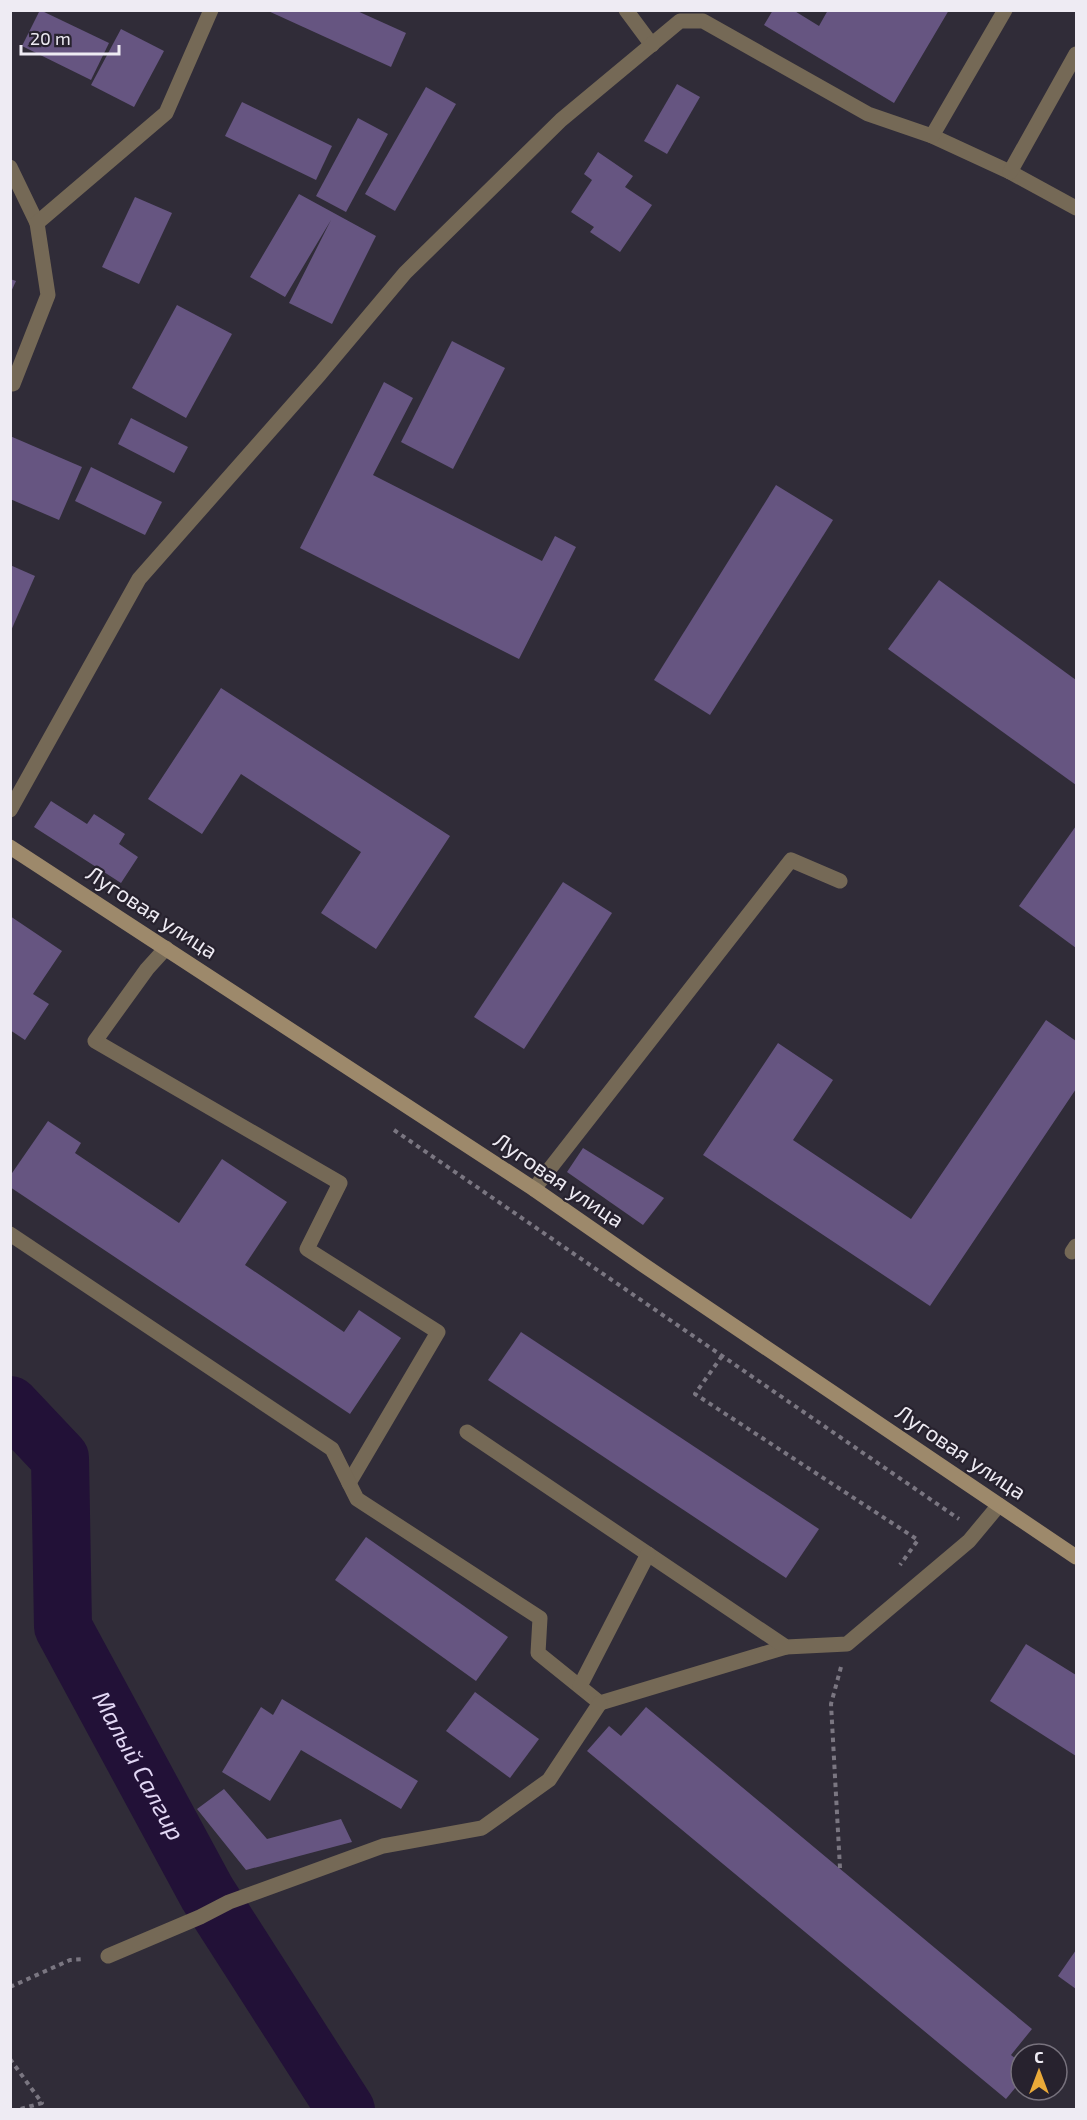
<svg xmlns="http://www.w3.org/2000/svg" width="1087" height="2120" viewBox="0 0 1087 2120" font-family="'Exo 2',sans-serif">
	<rect width="100%" height="100%" fill="#302c38"/>
	<g fill="none" stroke-linecap="round" stroke-linejoin="round">
		<path stroke="#221137" stroke-width="58" id="s1" d="M10,1405L60,1458L63,1627L207,1893L346,2110"/>
	</g>
	<g fill="#665581">
		<polygon points="40,10 109,43 91,80 22,46"/>
		<polygon points="266,10 355,10 406,33 391,67"/>
		<polygon points="773,10 793,10 819,26 828,10 949,10 894,103 764,25"/>
		<polygon points="121,29 164,51 134,107 91,85"/>
		<polygon points="677,84 700,97 667,154 644,141"/>
		<polygon points="426,87 456,104 395,211 365,194"/>
		<polygon points="242,102 332,146 316,180 225,136"/>
		<polygon points="358,118 388,134 346,212 316,196"/>
		<polygon points="598,152 633,176 625,187 652,205 620,252 590,232 594,227 571,212 592,180 584,174"/>
		<polygon points="299,194 376,236 332,324 289,303 331,220 285,297 250,277"/>
		<polygon points="135,197 172,213 139,284 102,267"/>
		<polygon points="10,279 16,281 10,294"/>
		<polygon points="177,305 232,334 186,418 132,388"/>
		<polygon points="452,341 505,368 453,469 401,442"/>
		<polygon points="384,382 413,398 373,475 542,561 555,536 576,547 519,659 300,548"/>
		<polygon points="131,418 188,447 174,473 118,444"/>
		<polygon points="10,436 82,467 59,520 10,499"/>
		<polygon points="91,467 162,502 145,535 75,501"/>
		<polygon points="776,485 833,520 710,715 654,680"/>
		<polygon points="10,565 35,576 10,633"/>
		<polygon points="939,580 1076,680 1076,785 888,649"/>
		<polygon points="221,688 450,836 376,949 321,913 361,852 241,774 202,834 148,799"/>
		<polygon points="51,801 87,824 94,814 125,834 119,844 138,857 121,883 34,827"/>
		<polygon points="1076,826 1076,948 1019,906"/>
		<polygon points="563,882 612,913 524,1049 474,1017"/>
		<polygon points="10,916 62,951 33,994 49,1004 25,1040 10,1030"/>
		<polygon points="1046,1020 1076,1041 1076,1089 930,1306 703,1155 778,1043 833,1080 793,1140 911,1219"/>
		<polygon points="48,1121 81,1143 75,1153 179,1223 222,1159 287,1202 245,1265 344,1332 359,1310 401,1338 350,1414 10,1187 10,1176"/>
		<polygon points="583,1148 664,1198 643,1225 567,1172"/>
		<polygon points="521,1332 819,1529 786,1578 488,1380"/>
		<polygon points="366,1537 508,1637 476,1681 335,1580"/>
		<polygon points="1026,1644 1076,1675 1076,1756 990,1701"/>
		<polygon points="475,1692 539,1739 510,1778 446,1731"/>
		<polygon points="282,1699 418,1781 401,1809 301,1750 270,1801 222,1772 261,1707 273,1715"/>
		<polygon points="646,1707 1032,2029 1011,2055 1021,2063 1021,2081 1006,2099 587,1751 609,1726 621,1736"/>
		<polygon points="224,1789 267,1839 341,1819 352,1842 246,1870 197,1809"/>
		<polygon points="1076,1950 1076,1989 1058,1976"/>
	</g>
	<g fill="none" stroke-linecap="round" stroke-linejoin="round">
		<g stroke="#7a7681" stroke-width="4" stroke-dasharray="4.5 4.5" stroke-linecap="butt">
			<polyline points="394,1130 959,1519"/>
			<polyline points="722,1356 695,1394 918,1540 900,1565"/>
			<polyline points="840,1868 831,1704 841,1667"/>
			<polyline points="10,1987 70,1960 85,1959"/>
			<polyline points="10,2059 42,2103 17,2110"/>
		</g>
		<g stroke="#756956" stroke-width="15">
			<polyline points="932,136 1010,172 1076,208"/>
			<polyline points="10,167 37,223"/>
			<polyline points="1010,172 1076,54"/>
			<polyline points="10,382 13,384 48,295 37,223 166,113 211,10"/>
			<polyline points="166,948 147,969 95,1041 340,1183 307,1249 438,1332 349,1483"/>
			<polyline points="534,1189 791,860 840,881"/>
			<polyline points="10,1234 332,1449 357,1499 540,1618 538,1653 600,1703 786,1647"/>
			<polyline points="1072,1252 1076,1246"/>
			<polyline points="467,1432 786,1647 847,1644 969,1541 999,1505"/>
			<polyline points="580,1686 648,1554"/>
			<polyline points="108,1956 200,1917 229,1902 383,1846 482,1828 549,1780 600,1703"/>
		</g>
		<g stroke="#756956" stroke-width="15">
			<polyline points="626,10 652,45"/>
			<polyline points="10,810 139,579 320,374 405,273 561,120 680,21 703,21 868,114 932,136 1005,10"/>
		</g>
		<polyline stroke="#9d896b" stroke-width="15" points="10,847 534,1189 642,1264 1076,1557"/>
	</g>
	<g text-anchor="middle" stroke-width="4.5" stroke-linejoin="round" paint-order="stroke">
		<g font-size="22" fill="#eeebf3" stroke="#27222e">
			<text transform="translate(152 912) rotate(33)" y="8">Луговая улица</text>
			<text transform="translate(559 1180) rotate(34)" y="8">Луговая улица</text>
			<text transform="translate(961 1452) rotate(34)" y="8">Луговая улица</text>
		</g>
		<g font-size="24" font-style="italic" fill="#e2d7f4" stroke="#27222e">
			<text dy="8" stroke="none"><textPath href="#s1" startOffset="400">Малый Салгир</textPath></text>
		</g>
	</g>
	<rect width="1087" height="2120" fill="none" stroke="#eeebf3" stroke-width="24"/>
	<g transform="translate(1039 2072)"><circle r="28" fill="#27222e" stroke="#77727d" stroke-width="1.5"/>
	<path d="M0-4.5L10 22L0 15L-10 22Z" fill="#eaaa39"/>
	<text y="-9" font-size="16" font-weight="bold" text-anchor="middle" fill="#eeebf3">С</text>
	</g>
	<path d="M21 45v9h98v-9" fill="none" stroke="#eeebf3" stroke-width="3"/>
	<text x="30" y="45" font-size="18" fill="#eeebf3" stroke="#27222e" stroke-width="4.5" paint-order="stroke">20 m</text>
</svg>
